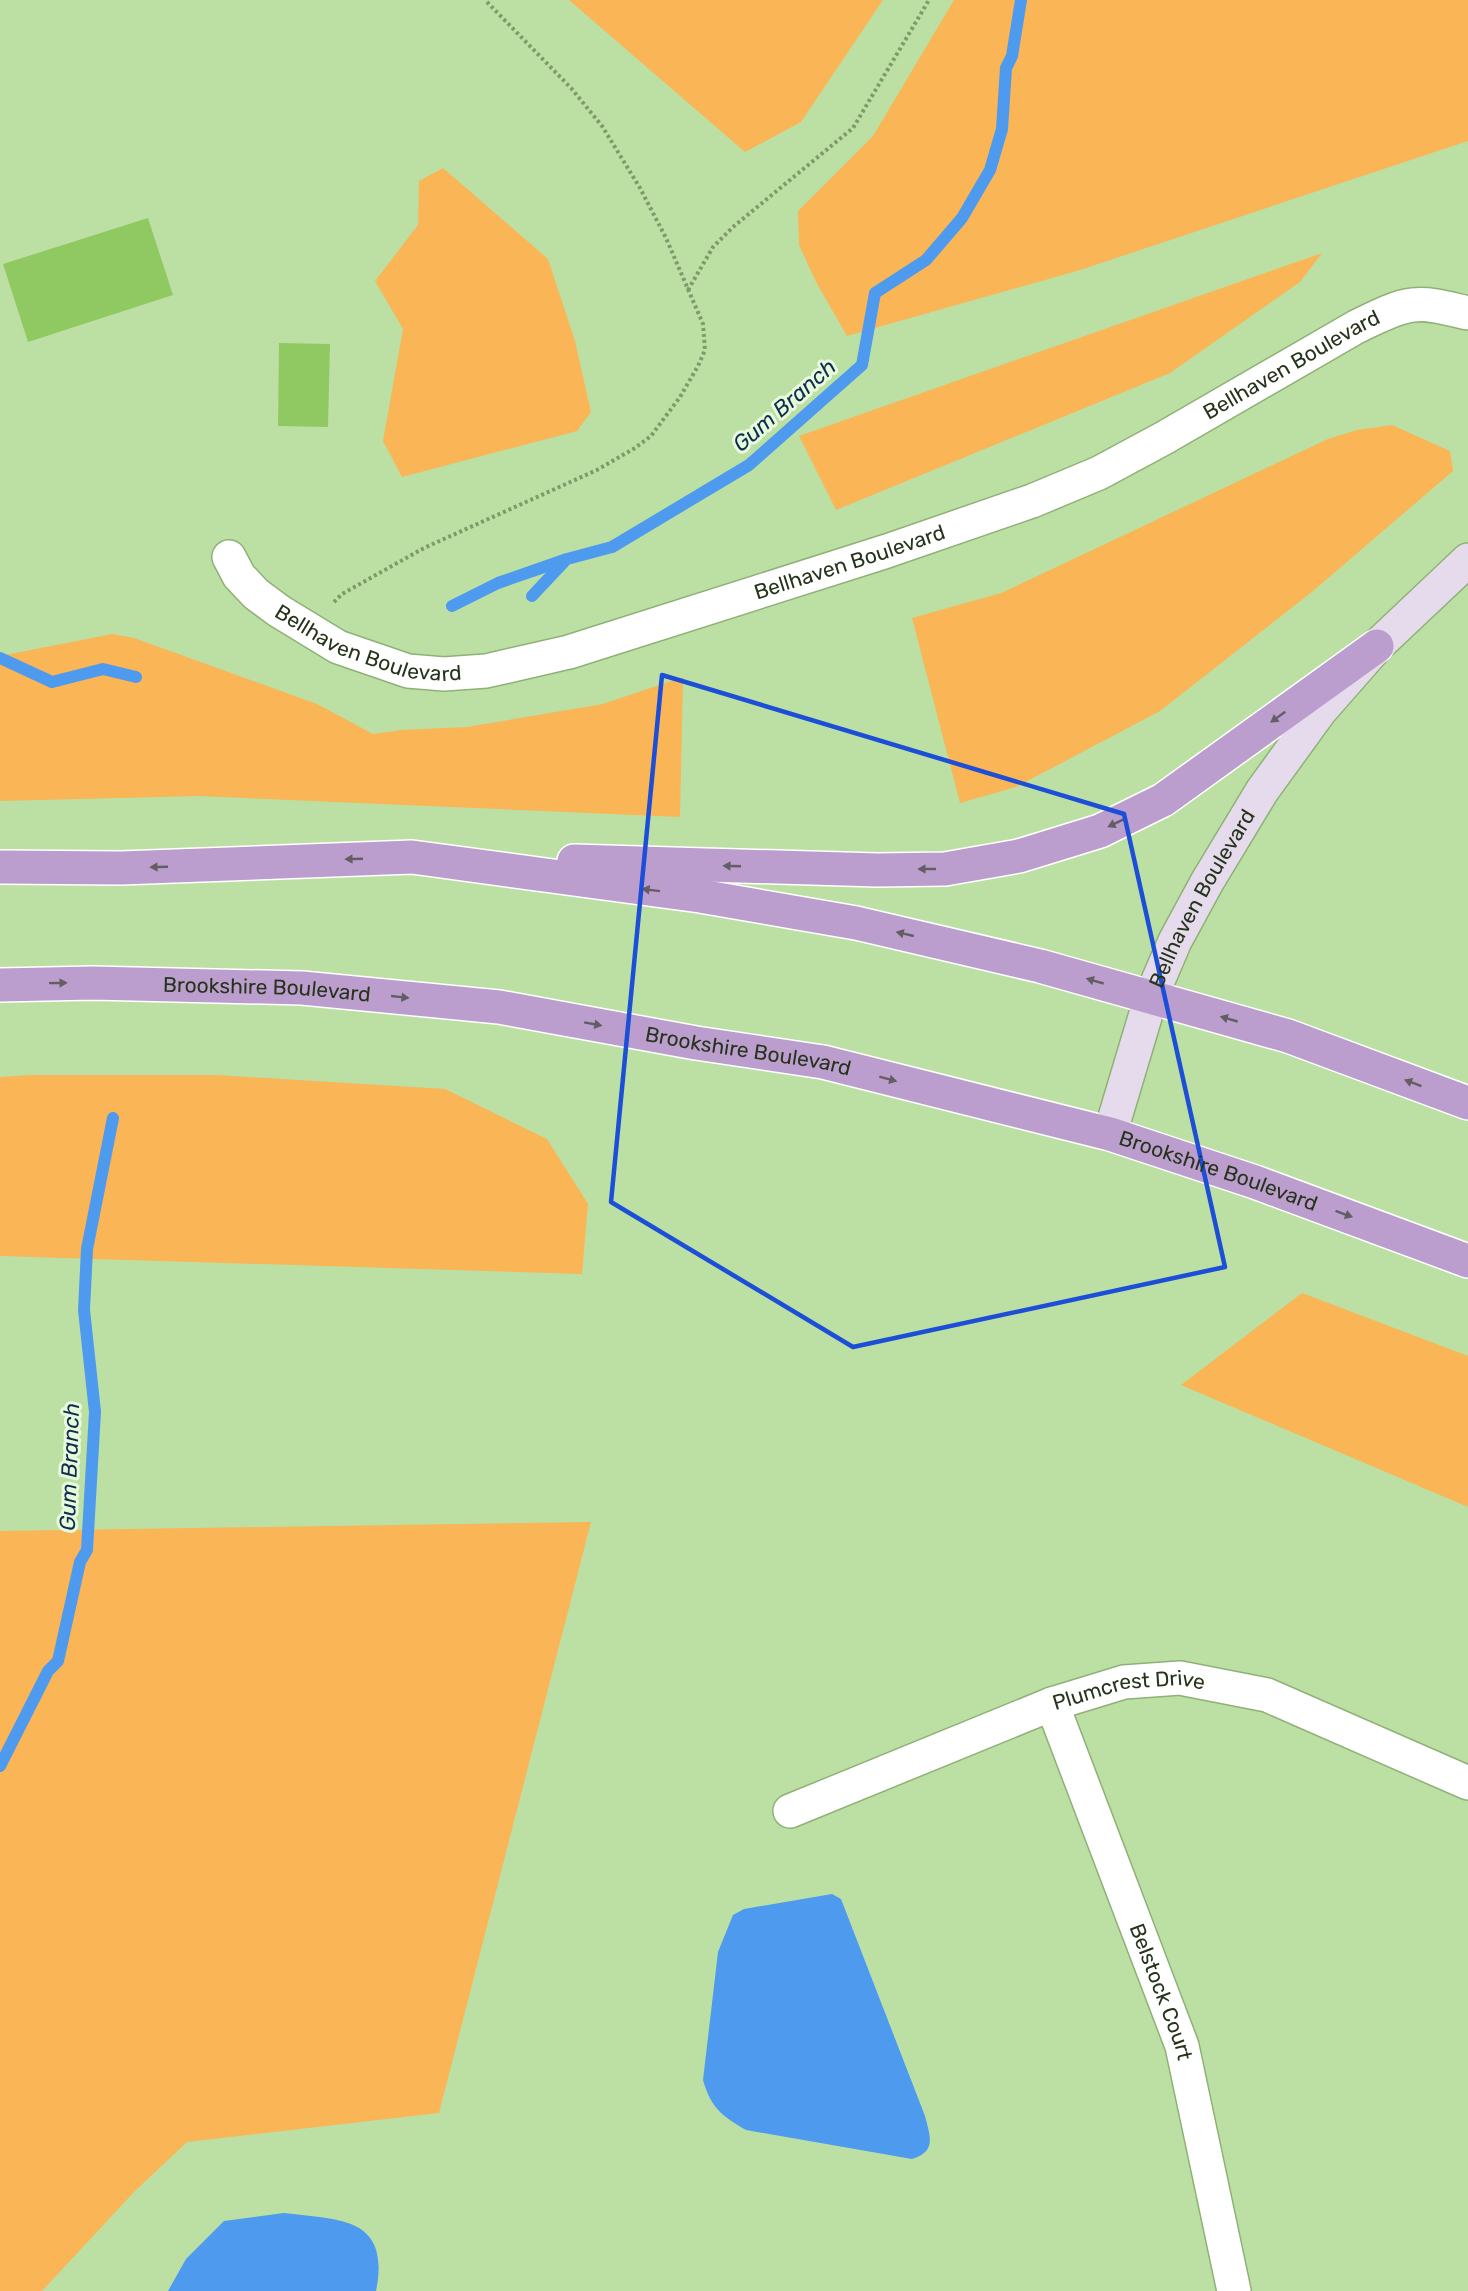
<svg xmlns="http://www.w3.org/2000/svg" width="1468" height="2291" viewBox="0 0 1468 2291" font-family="Rubik,sans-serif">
	<rect width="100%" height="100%" fill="#bce0a3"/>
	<g fill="#f9b556">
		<polygon points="569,0 883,0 801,122 745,152"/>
		<polygon points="954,0 1468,0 1468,141 1080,270 847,336 816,282 799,245 798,211 873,136"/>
		<polygon points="443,168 548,259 575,341 591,412 577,431 402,477 383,441 403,329 375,281 418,225 419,181"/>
		<polygon points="1322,253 1300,282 1170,373 836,510 799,436"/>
		<polygon points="1392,425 1450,451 1453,471 1313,591 1160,711 1016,787 960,803 912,618 1001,593 1328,439 1357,430"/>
		<polygon points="112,634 134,638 317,704 373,734 401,730 467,727 603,704 683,677 680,817 199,796 0,801 0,656"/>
		<polygon points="30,1075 217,1075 445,1089 547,1139 588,1204 582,1274 0,1256 0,1077"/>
		<polygon points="1302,1293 1468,1356 1468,1507 1181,1385"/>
		<polygon points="591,1522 439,2113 187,2142 134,2192 42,2291 0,2291 0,1531"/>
	</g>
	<g fill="#4d9aef">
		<path d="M832,1894L841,1899L925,2116C930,2136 937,2151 912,2159L746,2130C722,2116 711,2108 703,2080L718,1952L733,1915L744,1909Z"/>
		<path d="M284,2213C339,2220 391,2216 376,2291H168L186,2259L224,2221Z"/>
	</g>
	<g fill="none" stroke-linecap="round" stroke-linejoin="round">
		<g stroke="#4d9aef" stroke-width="12">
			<polyline points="532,596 564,562"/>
			<polyline points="452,606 498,583 567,559 612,547 749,465 862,365 875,293 926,260 962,218 990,170 1002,129 1006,68 1012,56 1021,0"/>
			<polyline points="0,658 52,682 103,669 136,677"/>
			<polyline points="0,1766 48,1671 58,1661 80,1562 87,1550 95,1412 84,1310 87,1249 113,1118"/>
		</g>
	</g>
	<g fill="#90c962">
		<polygon points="148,218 173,295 28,342 3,264"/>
		<polygon points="279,343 330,344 328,427 278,426"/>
	</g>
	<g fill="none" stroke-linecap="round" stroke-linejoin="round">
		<defs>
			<g id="minor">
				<path id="s1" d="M229,557L239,576L256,594L279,611L338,647L408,671L444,674L486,671L569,652L887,551L1032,501L1099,473L1164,438L1356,327C1373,319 1394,307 1413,305C1431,303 1450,309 1468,313"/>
				<path id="s2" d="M1052,1704L1182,2046L1234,2291"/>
				<path id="s3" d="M790,1811L1052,1704L1124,1682L1180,1678L1267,1695L1468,1783"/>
			</g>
			<g id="secondary">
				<path id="s4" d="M1110,1134L1151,997L1175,941L1207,882L1262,791L1320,711L1377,646L1468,560"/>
			</g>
			<g id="trunk">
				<polyline points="574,861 877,870 945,869 1019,856 1100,831 1163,800 1377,646"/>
				<polyline points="0,867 121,868 412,857 700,896 856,923 1040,966 1288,1036 1468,1103"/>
				<path id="s5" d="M0,985L93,983L302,988L499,1007L696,1043L823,1062L1110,1134L1255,1182L1468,1261"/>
			</g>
		</defs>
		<use href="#minor" stroke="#8fb177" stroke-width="36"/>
		<use href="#secondary" stroke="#8fb177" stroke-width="36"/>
		<use href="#trunk" stroke="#fff" stroke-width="36"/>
		<g stroke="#7f996b" stroke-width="4" stroke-dasharray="3 3" stroke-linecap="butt">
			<polyline points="688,290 713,247 733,227 853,128 929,0"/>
			<polyline points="334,602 342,594 424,548 597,470 635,448 651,436 680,397 698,366 705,350 703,324 666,238 640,188 602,126 571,88 485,0"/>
		</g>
		<use href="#minor" stroke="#fff" stroke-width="33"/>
		<use href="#secondary" stroke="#e6dbed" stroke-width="33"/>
		<use href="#trunk" stroke="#bc9ece" stroke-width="33"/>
	</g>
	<defs><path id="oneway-solid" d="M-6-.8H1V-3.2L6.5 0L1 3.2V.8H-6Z" transform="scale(1.5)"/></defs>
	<g fill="#635e63">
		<use href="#oneway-solid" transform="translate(1278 717) rotate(144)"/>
		<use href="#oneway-solid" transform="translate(1116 823) rotate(154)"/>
		<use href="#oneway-solid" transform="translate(354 859) rotate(178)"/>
		<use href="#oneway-solid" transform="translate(732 866) rotate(-178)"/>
		<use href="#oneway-solid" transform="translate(159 867) rotate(178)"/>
		<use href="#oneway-solid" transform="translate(927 869) rotate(180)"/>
		<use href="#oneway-solid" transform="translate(651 890) rotate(-173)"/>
		<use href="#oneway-solid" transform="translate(905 934) rotate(-167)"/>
		<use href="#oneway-solid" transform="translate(1095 981) rotate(-164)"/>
		<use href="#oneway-solid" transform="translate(58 983) rotate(-1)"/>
		<use href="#oneway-solid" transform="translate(400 997) rotate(6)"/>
		<use href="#oneway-solid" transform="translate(1229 1019) rotate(-164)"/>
		<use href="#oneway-solid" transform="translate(593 1024) rotate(10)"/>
		<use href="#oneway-solid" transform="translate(888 1079) rotate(15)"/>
		<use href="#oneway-solid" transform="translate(1413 1083) rotate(-159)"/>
		<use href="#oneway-solid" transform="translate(1344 1214) rotate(20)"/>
	</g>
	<path fill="none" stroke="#1d4ed8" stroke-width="4.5" stroke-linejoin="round" d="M662,675L1124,814L1225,1267L853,1347L611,1202Z"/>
	<g text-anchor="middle" stroke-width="6" stroke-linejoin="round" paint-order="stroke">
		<g font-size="21" fill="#27341c" stroke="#e8fadc">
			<text dy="7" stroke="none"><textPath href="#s1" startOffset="1162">Bellhaven Boulevard</textPath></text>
			<text dy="7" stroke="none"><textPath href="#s1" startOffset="676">Bellhaven Boulevard</textPath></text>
			<text dy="7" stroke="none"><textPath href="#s1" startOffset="172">Bellhaven Boulevard</textPath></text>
			<text dy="7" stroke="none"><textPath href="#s4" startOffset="254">Bellhaven Boulevard</textPath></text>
			<text dy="7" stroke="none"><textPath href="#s5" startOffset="267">Brookshire Boulevard</textPath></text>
			<text dy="7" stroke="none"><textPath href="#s5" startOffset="753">Brookshire Boulevard</textPath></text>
			<text dy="7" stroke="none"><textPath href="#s5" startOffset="1239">Brookshire Boulevard</textPath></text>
			<text dy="7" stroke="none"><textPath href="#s3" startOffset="362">Plumcrest Drive</textPath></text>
			<text dy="7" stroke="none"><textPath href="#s2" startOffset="308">Belstock Court</textPath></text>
		</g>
		<g font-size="22" font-style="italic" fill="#0f2e4f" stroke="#e8fadc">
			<text transform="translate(784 405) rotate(-41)" y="8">Gum Branch</text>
			<text transform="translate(69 1467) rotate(-88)" y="8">Gum Branch</text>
		</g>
	</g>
</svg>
